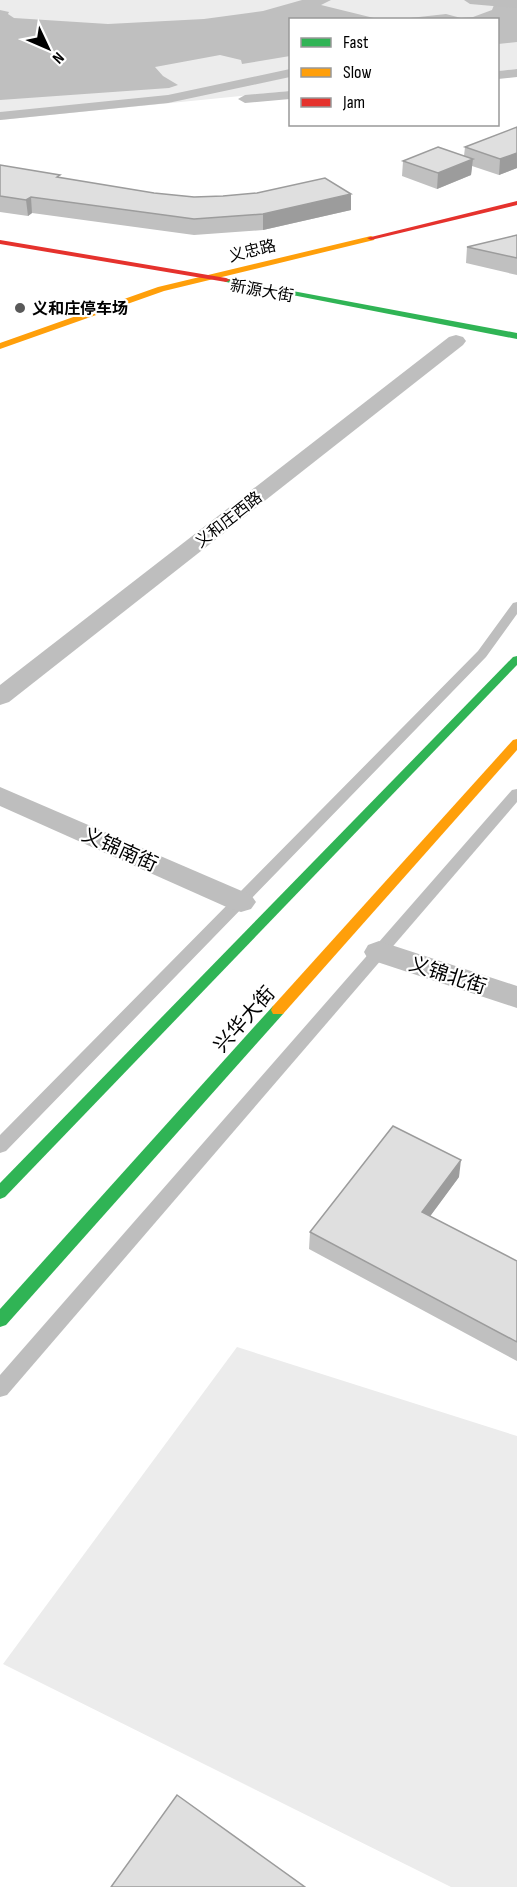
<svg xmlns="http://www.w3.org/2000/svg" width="517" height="1887" viewBox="0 0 517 1887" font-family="'Sofia Sans Condensed','Noto Sans SC',sans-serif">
	<rect width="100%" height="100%" fill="#fff"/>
	<g fill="#ececec">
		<polygon points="0,0 517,0 517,69 498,71 498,20 290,20 290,91 0,120"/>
		<polygon points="237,1347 517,1436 517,1887 451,1887 3,1664"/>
	</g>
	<g fill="#bfbfbf">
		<polygon points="302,0 331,0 321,5 378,19 290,20 290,56 242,64 241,60 220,55 155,67 163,76 178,85 169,88 0,100 0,10 9,12 8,14 14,18 108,24 204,19 263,11"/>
		<polygon points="496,0 517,0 517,42 498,44 498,20 392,20 446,14 461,18 473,17 492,10"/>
	</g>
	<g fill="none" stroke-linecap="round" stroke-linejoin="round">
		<g fill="#bebebe" fill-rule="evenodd">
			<polygon points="517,602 517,614 486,657 6,1151 0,1153 0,1135 478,651 513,603"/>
			<polygon points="517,789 517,802 7,1395 0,1397 0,1375 512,790"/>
		</g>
		<g fill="#bebebe" fill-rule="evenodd">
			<polygon points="464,0 517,0 517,8 470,4"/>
			<polygon points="290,69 290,77 168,103 0,120 0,112 168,95"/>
			<polygon points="517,69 517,77 498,79 498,71"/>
			<polygon points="290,91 290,99 245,103 238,99 245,95"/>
			<polygon points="456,335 463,337 466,341 463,345 9,702 0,705 0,685 449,337"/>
			<polygon points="0,787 251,895 256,902 251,909 241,912 231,909 0,806"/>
			<polygon points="379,941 517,986 517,1008 368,959 364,952 368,945"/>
		</g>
		<g fill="#30b455" fill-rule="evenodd">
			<polygon points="223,278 517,333 517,339 226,282 222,280"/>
			<polygon points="517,656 517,665 5,1197 0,1199 0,1183 513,657"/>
			<polygon points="278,1005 283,1006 285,1010 283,1014 6,1325 0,1327 0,1309 273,1006"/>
		</g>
		<g fill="#ff9f0a" fill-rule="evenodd">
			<polygon points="371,236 375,238 374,240 164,291 0,349 0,343 158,287"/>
			<polygon points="517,739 517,750 283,1014 273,1014 271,1010 273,1006 513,740"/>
		</g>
		<g fill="#e5322d" fill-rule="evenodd">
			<polygon points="517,201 517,205 371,240 367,238"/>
			<polygon points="0,240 226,278 230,280 226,282 0,244"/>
		</g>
	</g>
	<g fill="#c0c0c0">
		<polygon points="517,127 517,168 499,175 472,166 471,175 437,189 402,176 403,161 464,156 465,147"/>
		<polygon points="0,165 60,178 154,193 194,197 351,194 351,210 263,230 194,235 32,213 28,216 0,212"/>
		<polygon points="517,235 517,275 466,263 467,247"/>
		<polygon points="459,1177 430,1216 517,1261 517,1361 309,1249 310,1232"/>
	</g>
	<g fill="#9c9c9c">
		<polygon points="517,153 517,168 499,175 500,159"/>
		<polygon points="473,159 471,175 437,189 438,173"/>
		<polygon points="351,194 351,210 263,230 263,214"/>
		<polygon points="31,197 32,213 28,216 26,200"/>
		<polygon points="461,1160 459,1177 420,1230 422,1212"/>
	</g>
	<g fill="#dfdfdf" stroke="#9c9c9c" stroke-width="1.5">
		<polygon points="517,127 517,153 500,159 465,147"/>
		<polygon points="438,147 473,159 438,173 403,161"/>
		<polygon points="0,165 60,175 57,177 154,193 194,197 223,196 257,193 325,178 351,194 263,214 194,219 31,197 26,200 0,196"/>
		<polygon points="517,235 517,258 467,247"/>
		<polygon points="393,1126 461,1160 422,1212 517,1261 517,1342 310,1232"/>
		<polygon points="177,1795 305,1887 111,1887"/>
	</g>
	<circle fill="#595959" stroke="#fff" stroke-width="2" cx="20" cy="308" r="6"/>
	<g text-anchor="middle" stroke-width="4.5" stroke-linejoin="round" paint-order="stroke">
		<g font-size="16" fill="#000" stroke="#fff">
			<text transform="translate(252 250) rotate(-14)" y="6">义忠路</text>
			<text transform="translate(262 290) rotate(10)" y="6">新源大街</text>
			<text transform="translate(228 519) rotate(-38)" y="6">义和庄西路</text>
		</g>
		<g font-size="16" font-weight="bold" fill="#000" stroke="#fff" text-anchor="start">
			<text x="32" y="314">义和庄停车场</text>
		</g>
		<g font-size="20" fill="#000" stroke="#fff">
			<text transform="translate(120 849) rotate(24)" y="7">义锦南街</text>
			<text transform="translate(448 975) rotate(18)" y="7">义锦北街</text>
			<text transform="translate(244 1019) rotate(-48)" y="7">兴华大街</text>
		</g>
	</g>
	<rect x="289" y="18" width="210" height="108" fill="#ffffff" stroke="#999999" stroke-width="1.5"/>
	<rect x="301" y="38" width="30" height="9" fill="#30b455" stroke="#999999" stroke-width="1.5"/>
	<text x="343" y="48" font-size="18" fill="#000000">Fast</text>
	<rect x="301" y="68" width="30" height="9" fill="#ff9f0a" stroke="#999999" stroke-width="1.5"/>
	<text x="343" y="78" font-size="18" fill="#000000">Slow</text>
	<rect x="301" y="98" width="30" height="9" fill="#e5322d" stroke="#999999" stroke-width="1.5"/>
	<text x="343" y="108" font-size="18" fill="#000000">Jam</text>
	<g transform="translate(48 48) rotate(134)" stroke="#ffffff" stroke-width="4.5" paint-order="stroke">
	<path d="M0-4.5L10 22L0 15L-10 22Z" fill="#000000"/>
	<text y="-9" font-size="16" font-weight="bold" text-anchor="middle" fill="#000000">N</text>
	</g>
</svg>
